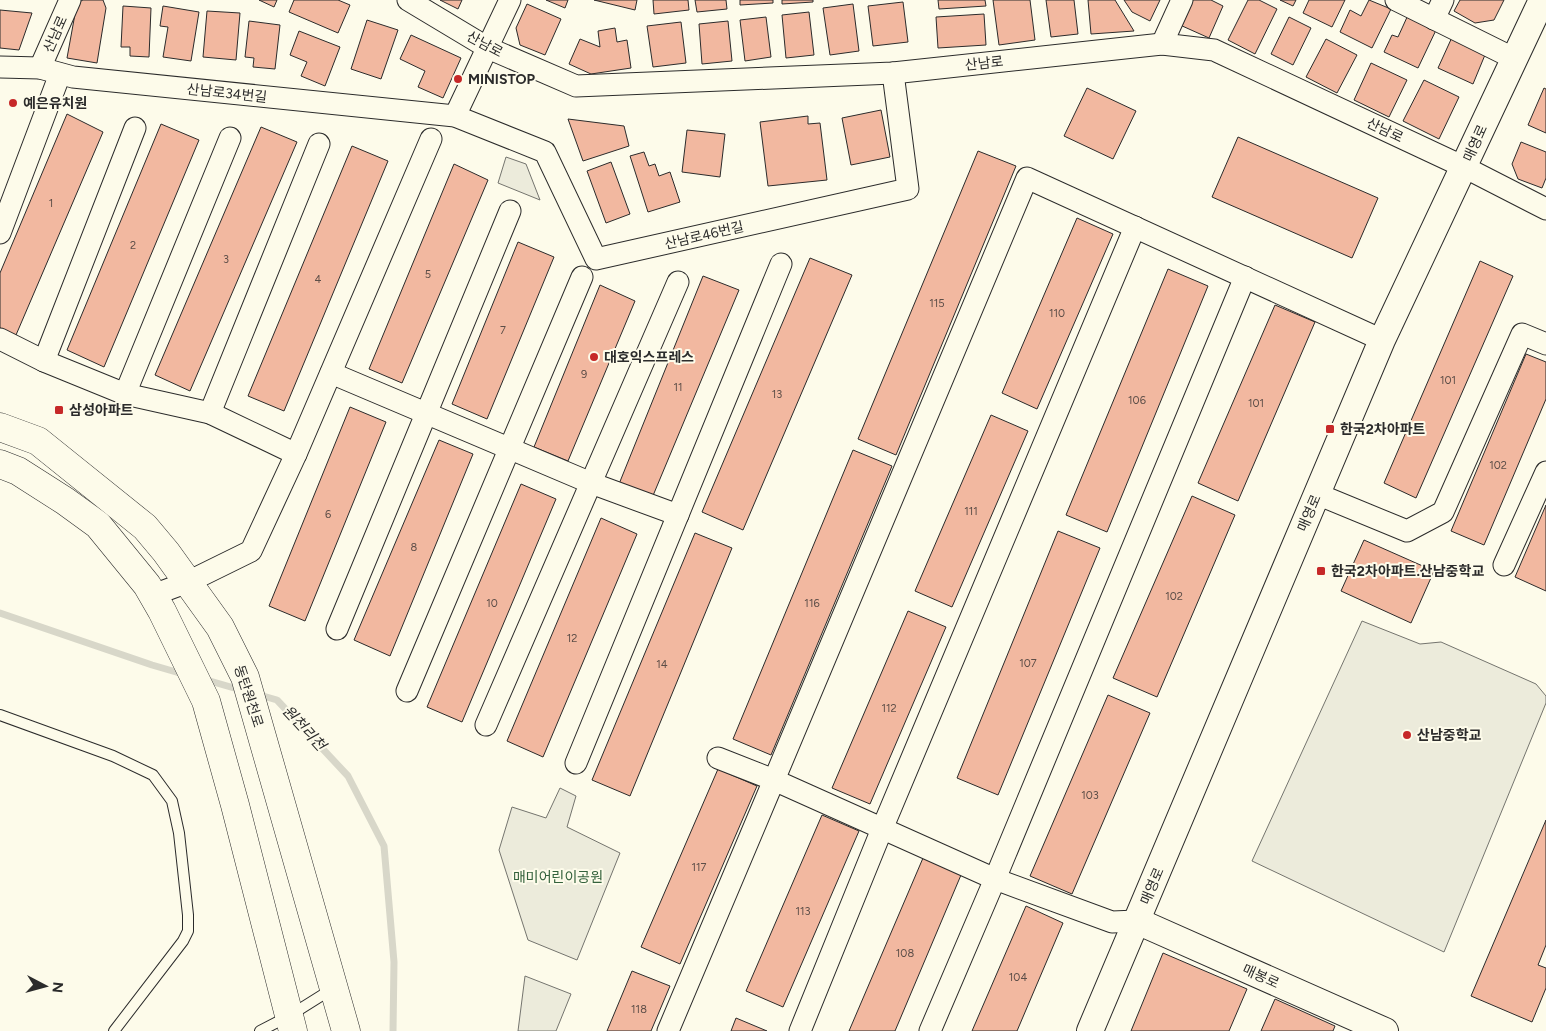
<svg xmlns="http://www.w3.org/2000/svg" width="1546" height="1031" viewBox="0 0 1546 1031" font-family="Figtree,'Noto Sans KR',sans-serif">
	<rect width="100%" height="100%" fill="#fdfbea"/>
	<g fill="#ecebdb" stroke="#74746e">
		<polygon points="506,157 526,164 540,200 498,183"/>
		<polygon points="1362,621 1420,644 1441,642 1536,684 1546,696 1546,703 1444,952 1252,861"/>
		<polygon points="560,788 576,796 567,827 620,853 577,960 528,940 499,850 512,807 546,818"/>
		<polygon points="525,976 571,994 556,1031 518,1031"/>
	</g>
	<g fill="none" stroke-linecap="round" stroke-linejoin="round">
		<g stroke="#d8d7c9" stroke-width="7">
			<polyline points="0,613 152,665 183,674"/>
			<polyline points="203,679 241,690"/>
			<polyline points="256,694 277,700 348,776 384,846 394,962 393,1031"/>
		</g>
	</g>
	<g fill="#f2b8a0" stroke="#2b2b2b">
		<polygon points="83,0 103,0 106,8 97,63 67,58 77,3"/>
		<polygon points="259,0 277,0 274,7"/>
		<polygon points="294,0 338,0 350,5 338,33 289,12"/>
		<polygon points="440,0 462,0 458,9"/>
		<polygon points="546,0 568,0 565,8"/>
		<polygon points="594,0 637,0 635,10"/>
		<polygon points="653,0 688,0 689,10 654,14"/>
		<polygon points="695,0 726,0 727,9 697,12"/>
		<polygon points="740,0 773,0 773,3 740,5"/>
		<polygon points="782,0 813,0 813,2 782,4"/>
		<polygon points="938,0 985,0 986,6 939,9"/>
		<polygon points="993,0 1030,0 1035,40 999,45"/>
		<polygon points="1046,0 1074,0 1078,34 1051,37"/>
		<polygon points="1088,0 1115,0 1134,31 1091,34"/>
		<polygon points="1124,0 1160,0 1150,21 1132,12"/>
		<polygon points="1191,0 1211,0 1223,6 1209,38 1180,25"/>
		<polygon points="1248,0 1259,0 1277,9 1255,54 1228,40"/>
		<polygon points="1280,0 1296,0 1293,6"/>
		<polygon points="1309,0 1345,0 1332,27 1303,13"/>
		<polygon points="1369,0 1391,9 1372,48 1340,32 1350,10 1361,16"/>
		<polygon points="1460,0 1504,0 1494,20 1475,23 1454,11"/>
		<polygon points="903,2 908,42 873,46 868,6"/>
		<polygon points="527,4 561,19 545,55 520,45 516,28"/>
		<polygon points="853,4 859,51 830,55 823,8"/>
		<polygon points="123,6 151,8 149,57 130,56 130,47 121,47"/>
		<polygon points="163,6 199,12 191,61 163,57 168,27 160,26"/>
		<polygon points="0,10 32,13 19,50 0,48"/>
		<polygon points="207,11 240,13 236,60 203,57"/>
		<polygon points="809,12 814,55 786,58 782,15"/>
		<polygon points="984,14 986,45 938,48 936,17"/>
		<polygon points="1408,15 1437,28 1418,68 1384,52 1392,35 1398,37"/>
		<polygon points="766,17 771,57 745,61 740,20"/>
		<polygon points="1289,17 1311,28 1293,65 1271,54"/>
		<polygon points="367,20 398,30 381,79 351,69"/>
		<polygon points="249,21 280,25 275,69 253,67 254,58 245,57"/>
		<polygon points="728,21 732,61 702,64 699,24"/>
		<polygon points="681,22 686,63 653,67 647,26"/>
		<polygon points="615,28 617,42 627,40 631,68 591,74 569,64 580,39 600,47 598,31"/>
		<polygon points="299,31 340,47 325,86 301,76 307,62 290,55"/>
		<polygon points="411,35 461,58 443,98 418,87 425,71 400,59"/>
		<polygon points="1453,35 1487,50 1473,84 1438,68"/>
		<polygon points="1326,39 1357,55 1337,93 1306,77"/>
		<polygon points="1371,63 1407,80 1389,117 1354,100"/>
		<polygon points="1424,80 1459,97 1439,139 1403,121"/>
		<polygon points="1087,88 1136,111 1113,159 1064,136"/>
		<polygon points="1544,88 1546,89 1546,133 1528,125"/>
		<polygon points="881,110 890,157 851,165 842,118"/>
		<polygon points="67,114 103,132 16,335 0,328 0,273"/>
		<polygon points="808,116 808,124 820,123 827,180 768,186 760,122"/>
		<polygon points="568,119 624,126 629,146 583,161"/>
		<polygon points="161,124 199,140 104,367 67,350"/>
		<polygon points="261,127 297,142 190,391 155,375"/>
		<polygon points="687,130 725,134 720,177 682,172"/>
		<polygon points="1238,137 1378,198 1352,258 1212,197"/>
		<polygon points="1521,142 1546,152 1546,178 1542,188 1518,179 1512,164"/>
		<polygon points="352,146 388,161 284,411 248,396"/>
		<polygon points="978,151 1016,166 896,455 858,439"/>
		<polygon points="644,152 649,166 655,164 659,176 670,172 680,202 648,212 630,156"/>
		<polygon points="611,162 630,214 606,223 587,171"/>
		<polygon points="454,164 488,180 402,383 369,369"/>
		<polygon points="1077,218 1113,234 1037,409 1002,393"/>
		<polygon points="518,242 554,257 487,419 452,404"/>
		<polygon points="810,258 852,275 743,530 702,512"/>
		<polygon points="1480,261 1513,276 1416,498 1384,483"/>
		<polygon points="1168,269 1208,286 1107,532 1066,515"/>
		<polygon points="703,276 739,290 652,498 619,484"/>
		<polygon points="600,285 635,301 568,461 534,447"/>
		<polygon points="1275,305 1315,322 1238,501 1198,483"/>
		<polygon points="1526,354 1546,362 1546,399 1484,545 1451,531"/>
		<polygon points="350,407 386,422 305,621 269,606"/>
		<polygon points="991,415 1028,431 952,607 915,591"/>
		<polygon points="439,440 473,454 390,656 354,640"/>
		<polygon points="853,450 892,466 771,755 733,739"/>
		<polygon points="521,484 556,499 462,722 427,707"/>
		<polygon points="1192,496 1235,515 1157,697 1113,678"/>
		<polygon points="1546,505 1546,591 1515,577"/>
		<polygon points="601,518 637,534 543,757 507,741"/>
		<polygon points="1058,531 1100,548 998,795 957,778"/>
		<polygon points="695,533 732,548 630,796 592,780"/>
		<polygon points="1364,540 1434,571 1411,623 1341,591"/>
		<polygon points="908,611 946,627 870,804 832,788"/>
		<polygon points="1108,695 1150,713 1072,894 1030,876"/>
		<polygon points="718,769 757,786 680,964 641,947"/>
		<polygon points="822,815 859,831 783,1007 746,991"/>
		<polygon points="1546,820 1546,945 1538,965 1546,968 1546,988 1532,1022 1471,996"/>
		<polygon points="923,858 961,875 895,1031 849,1031"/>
		<polygon points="1026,906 1063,923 1017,1031 972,1031"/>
		<polygon points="1163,953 1247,989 1229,1031 1131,1031"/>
		<polygon points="632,971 670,986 651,1031 607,1031"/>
		<polygon points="1275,999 1335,1026 1333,1031 1261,1031"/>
		<polygon points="736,1018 767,1031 731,1031"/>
	</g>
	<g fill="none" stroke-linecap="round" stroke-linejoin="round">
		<defs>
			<g id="service">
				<polyline points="0,715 113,756 153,775 172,801 179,833 188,915 188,931 183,941 114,1031"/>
				<polyline points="260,1031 289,1016 332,989"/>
			</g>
			<g id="minor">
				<polyline points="408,0 488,48 576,86 893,73 1162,44 1214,50 1464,167 1546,209"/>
				<polyline points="1396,0 1513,58"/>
				<polyline points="1434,19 1443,0"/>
				<polyline points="1162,44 1182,0"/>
				<polyline points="0,67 40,68 73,77 455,116 545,152 596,259 908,189 893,73"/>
				<polyline points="40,68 70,0"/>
				<polyline points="455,116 510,0"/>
				<polyline points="0,233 60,74"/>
				<polyline points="0,339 44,361 125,394 210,413 296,454"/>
				<polyline points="44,361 135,128"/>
				<polyline points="331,373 591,483 678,515"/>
				<polyline points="125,394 230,138"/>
				<polyline points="210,413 319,144"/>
				<polyline points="1317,494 1407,531 1443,512 1522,334 1546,344"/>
				<polyline points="1504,565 1546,472"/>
				<polyline points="153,595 188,582 251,551 296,454 431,139"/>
				<polyline points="337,629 510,211"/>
				<polyline points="407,691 582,277"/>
				<polyline points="486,725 678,282"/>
				<polyline points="718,758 774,780 1027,178 1382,340"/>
				<polyline points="576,763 781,264"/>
				<polyline points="668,1031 774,780 995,879 1112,922 1137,921"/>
				<polyline points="800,1031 882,829 1135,227"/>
				<polyline points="930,1031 995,879 1245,277"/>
			</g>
			<g id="tertiary">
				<polyline points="1137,921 1385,1031"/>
				<polyline points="1090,1031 1382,340 1542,0"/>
			</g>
			<g id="secondary">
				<polyline points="0,427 38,441 145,527 166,552 220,627 245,677 346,1031"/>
				<polyline points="0,464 18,471 65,501 98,525 147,585 162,611 206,701 235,805 293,1031"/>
			</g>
		</defs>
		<use href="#service" stroke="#2b2b2b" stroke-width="12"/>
		<use href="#minor" stroke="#2b2b2b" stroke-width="23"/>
		<use href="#tertiary" stroke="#2b2b2b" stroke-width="28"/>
		<use href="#secondary" stroke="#2b2b2b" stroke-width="29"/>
		<use href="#service" stroke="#fdfbea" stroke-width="10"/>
		<use href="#minor" stroke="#fdfbea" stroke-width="21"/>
		<use href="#tertiary" stroke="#fdfbea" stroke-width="26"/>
		<use href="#secondary" stroke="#fdfbea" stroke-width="28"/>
	</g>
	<g fill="#c62828" stroke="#fdfbea" stroke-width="2">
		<circle cx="458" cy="79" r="5"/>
		<circle cx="13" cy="103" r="5"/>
		<circle cx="594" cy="357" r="5"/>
		<rect x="54" y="405" width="10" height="10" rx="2.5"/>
		<rect x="1325" y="424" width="10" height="10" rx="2.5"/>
		<rect x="1316" y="566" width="10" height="10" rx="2.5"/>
		<circle cx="1407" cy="735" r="5"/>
	</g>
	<g text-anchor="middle" stroke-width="4" stroke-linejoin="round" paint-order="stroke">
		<g font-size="11" fill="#5d4e48">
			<text x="51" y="207">1</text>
			<text x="133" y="249">2</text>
			<text x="226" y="263">3</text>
			<text x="428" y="278">5</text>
			<text x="318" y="283">4</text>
			<text x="937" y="307">115</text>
			<text x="1057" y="317">110</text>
			<text x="503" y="334">7</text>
			<text x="584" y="378">9</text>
			<text x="1448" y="384">101</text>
			<text x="678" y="391">11</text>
			<text x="777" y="398">13</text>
			<text x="1137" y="404">106</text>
			<text x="1256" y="407">101</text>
			<text x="1498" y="469">102</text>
			<text x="971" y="515">111</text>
			<text x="328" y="518">6</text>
			<text x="414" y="551">8</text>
			<text x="1174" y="600">102</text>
			<text x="492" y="607">10</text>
			<text x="812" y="607">116</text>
			<text x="572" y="642">12</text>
			<text x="1028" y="667">107</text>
			<text x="662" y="668">14</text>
			<text x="889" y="712">112</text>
			<text x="1090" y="799">103</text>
			<text x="699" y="871">117</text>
			<text x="803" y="915">113</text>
			<text x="905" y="957">108</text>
			<text x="1018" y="981">104</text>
			<text x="639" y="1013">118</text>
		</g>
		<g font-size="14" fill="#2b2b2b" stroke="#fdfbea">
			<text transform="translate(55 34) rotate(-66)" y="5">산남로</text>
			<text transform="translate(485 44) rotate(28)" y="5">산남로</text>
			<text transform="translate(984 63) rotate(-6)" y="5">산남로</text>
			<text transform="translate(227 93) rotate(6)" y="5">산남로34번길</text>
			<text transform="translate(1385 130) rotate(25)" y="5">산남로</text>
			<text transform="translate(1475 143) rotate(-66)" y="5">매영로</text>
			<text transform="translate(704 235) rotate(-13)" y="5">산남로46번길</text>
			<text transform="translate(1309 513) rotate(-67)" y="5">매영로</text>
			<text transform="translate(249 696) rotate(72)" y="5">동탄원천로</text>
			<text transform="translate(1152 886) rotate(-67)" y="5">매영로</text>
			<text transform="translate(1261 976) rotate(24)" y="5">매봉로</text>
		</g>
		<g font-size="14" font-weight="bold" fill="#2b2b2b" stroke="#fdfbea" text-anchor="start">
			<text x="468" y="84">MINISTOP</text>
			<text x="23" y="108">예은유치원</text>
			<text x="604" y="362">대호익스프레스</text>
			<text x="69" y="415">삼성아파트</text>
			<text x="1340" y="434">한국2차아파트</text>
			<text x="1331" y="576">한국2차아파트.산남중학교</text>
			<text x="1417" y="740">산남중학교</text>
		</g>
		<g font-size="14" fill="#34623c" stroke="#fdfbea">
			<text x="558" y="882">매미어린이공원</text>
		</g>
		<g font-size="15" font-style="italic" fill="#2b2b2b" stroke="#fdfbea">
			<text transform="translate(304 728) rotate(47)" y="5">원천리천</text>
		</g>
	</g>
	<g transform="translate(45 986) rotate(96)" stroke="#fdfbea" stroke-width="4" paint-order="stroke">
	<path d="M0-4L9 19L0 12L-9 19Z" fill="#2b2b2b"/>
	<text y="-8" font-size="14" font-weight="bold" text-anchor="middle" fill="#2b2b2b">N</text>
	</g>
</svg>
